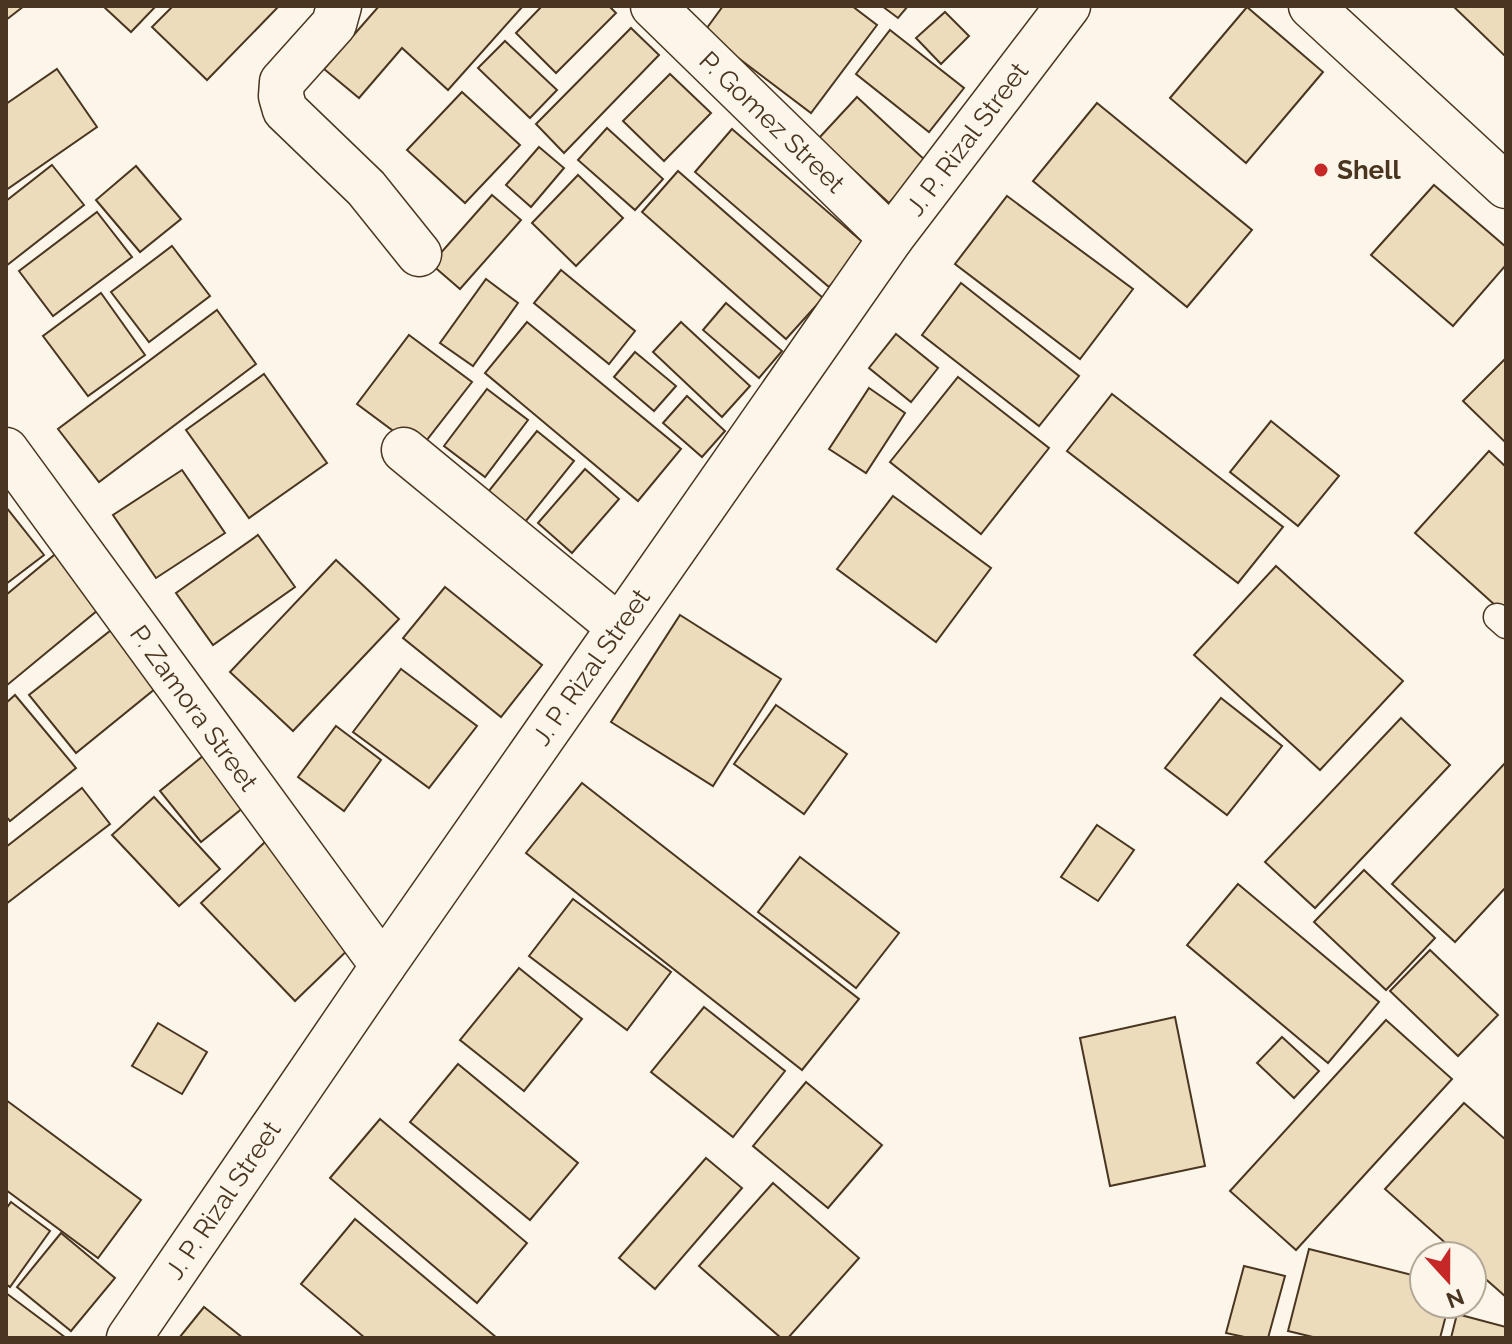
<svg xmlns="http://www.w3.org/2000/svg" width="1512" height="1344" viewBox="0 0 1512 1344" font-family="Raleway,sans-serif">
	<rect width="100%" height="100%" fill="#fbf6e9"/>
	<g fill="#ecdcbc" stroke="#4a3520" stroke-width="2">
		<polygon points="6,6 24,6 6,20"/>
		<polygon points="103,6 156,6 131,32"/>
		<polygon points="173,6 279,6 207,80 152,27"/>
		<polygon points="379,6 523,6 448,90 402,48 359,98 324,69"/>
		<polygon points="542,6 609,6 616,13 556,73 516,33"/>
		<polygon points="723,6 852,6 877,25 811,113 704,32"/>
		<polygon points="882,6 908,6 898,18"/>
		<polygon points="1453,6 1506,6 1506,57"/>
		<polygon points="1247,7 1323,72 1246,163 1170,98"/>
		<polygon points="945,12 969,36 941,64 916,38"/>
		<polygon points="631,28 659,55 564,153 536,124"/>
		<polygon points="890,30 964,88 929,132 856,74"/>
		<polygon points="505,41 557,90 530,118 478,68"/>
		<polygon points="57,69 97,127 6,190 6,104"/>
		<polygon points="670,74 711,113 664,161 623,121"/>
		<polygon points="462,92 520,145 465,203 407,150"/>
		<polygon points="857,97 927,162 889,203 819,138"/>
		<polygon points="1097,103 1252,230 1187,307 1033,181"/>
		<polygon points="607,128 663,179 635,210 578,160"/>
		<polygon points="732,129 866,245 829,287 695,172"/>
		<polygon points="539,147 564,168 531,207 506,185"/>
		<polygon points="52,165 84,205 6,266 6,201"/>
		<polygon points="136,166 181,219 140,252 96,200"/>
		<polygon points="678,171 823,298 786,339 642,212"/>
		<polygon points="578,175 623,218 576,266 532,223"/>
		<polygon points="1434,185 1506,247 1506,265 1453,326 1371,255"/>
		<polygon points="492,195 521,220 460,289 431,264"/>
		<polygon points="1007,196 1133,289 1080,359 955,264"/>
		<polygon points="97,212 132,257 53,316 19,271"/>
		<polygon points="172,246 210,296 149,342 111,292"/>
		<polygon points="561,270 635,331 609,364 534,303"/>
		<polygon points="486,279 518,303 473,366 440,343"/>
		<polygon points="961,283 1079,376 1039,426 922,335"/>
		<polygon points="101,293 145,355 88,396 43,336"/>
		<polygon points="726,303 782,351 759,378 703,330"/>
		<polygon points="217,310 256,364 99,482 58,429"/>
		<polygon points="527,322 681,449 638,501 485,373"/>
		<polygon points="681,322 750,386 722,417 653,352"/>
		<polygon points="896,334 938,368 911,402 869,368"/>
		<polygon points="409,335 472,382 419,450 357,404"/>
		<polygon points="635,352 676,386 654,411 614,377"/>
		<polygon points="1506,358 1506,443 1463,401"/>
		<polygon points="264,374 327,463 249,518 186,430"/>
		<polygon points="958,377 1049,448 981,534 890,462"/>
		<polygon points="869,388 905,413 866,473 829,449"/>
		<polygon points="487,389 528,420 485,477 444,446"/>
		<polygon points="1112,394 1283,527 1238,583 1067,451"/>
		<polygon points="687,396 725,431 702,457 663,423"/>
		<polygon points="1271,421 1339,476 1298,526 1230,472"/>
		<polygon points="537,431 574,461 521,527 484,497"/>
		<polygon points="1489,451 1506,467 1506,615 1415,533"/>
		<polygon points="585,469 619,499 572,553 538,523"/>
		<polygon points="182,470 225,533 156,578 113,515"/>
		<polygon points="893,496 991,568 936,642 837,569"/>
		<polygon points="6,507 44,555 6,584"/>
		<polygon points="258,535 295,587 213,645 176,593"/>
		<polygon points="59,551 104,605 6,686 6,595"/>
		<polygon points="336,560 399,619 293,731 230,672"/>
		<polygon points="1276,566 1403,681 1320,770 1194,655"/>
		<polygon points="445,587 542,665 501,717 403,638"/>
		<polygon points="680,615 781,679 713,786 611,722"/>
		<polygon points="115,627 161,684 76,753 29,695"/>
		<polygon points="401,669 477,726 429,788 353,732"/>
		<polygon points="15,695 76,768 10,821 6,816 6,703"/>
		<polygon points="1221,698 1282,746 1227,815 1165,768"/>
		<polygon points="776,705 847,754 804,814 734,764"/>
		<polygon points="1401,718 1450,765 1315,908 1265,862"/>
		<polygon points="336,726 381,760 344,811 298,777"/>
		<polygon points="214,747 255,798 201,842 160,791"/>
		<polygon points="1506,762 1506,887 1455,942 1392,884"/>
		<polygon points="582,783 859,999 802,1070 526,853"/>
		<polygon points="82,788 110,824 6,904 6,847"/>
		<polygon points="154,797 220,869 179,906 112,835"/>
		<polygon points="1097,825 1134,850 1098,901 1061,877"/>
		<polygon points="265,842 358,940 295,1001 201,903"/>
		<polygon points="800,857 899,933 856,988 758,912"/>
		<polygon points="1364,870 1435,938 1386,990 1314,922"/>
		<polygon points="1238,884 1379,1002 1328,1063 1187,945"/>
		<polygon points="573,899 671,972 627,1030 529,956"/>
		<polygon points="1430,950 1498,1015 1458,1056 1390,991"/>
		<polygon points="519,968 582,1019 524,1091 460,1040"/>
		<polygon points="704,1007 785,1071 733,1137 651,1072"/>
		<polygon points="1175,1017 1205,1166 1110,1186 1080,1038"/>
		<polygon points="1386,1020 1452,1079 1296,1250 1230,1191"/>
		<polygon points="158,1023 207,1052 182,1094 132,1066"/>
		<polygon points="1282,1037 1319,1071 1294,1098 1257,1063"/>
		<polygon points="458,1064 578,1163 530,1220 410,1122"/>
		<polygon points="806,1082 882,1145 828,1208 753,1146"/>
		<polygon points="6,1100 141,1200 98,1258 6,1190"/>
		<polygon points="1464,1103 1506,1140 1506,1297 1472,1267 1472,1256 1460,1256 1385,1189"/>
		<polygon points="380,1119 527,1243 477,1303 330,1178"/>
		<polygon points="706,1158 742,1188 655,1289 619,1258"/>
		<polygon points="773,1183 859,1258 788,1338 781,1338 699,1266"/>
		<polygon points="11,1202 50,1231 10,1287 6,1284 6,1209"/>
		<polygon points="355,1219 497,1338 365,1338 301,1284"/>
		<polygon points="61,1233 115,1278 71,1331 17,1287"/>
		<polygon points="1309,1249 1424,1278 1424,1304 1449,1304 1440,1338 1317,1338 1288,1331"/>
		<polygon points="1244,1266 1285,1276 1268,1338 1249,1338 1226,1333"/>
		<polygon points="6,1293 66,1338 6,1338"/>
		<polygon points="204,1307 243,1338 179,1338"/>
		<polygon points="1457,1314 1506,1327 1506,1338 1451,1338"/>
	</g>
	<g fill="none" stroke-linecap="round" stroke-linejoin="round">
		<defs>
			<polyline id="service" points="1497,617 1506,625"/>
			<g id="minor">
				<polyline points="339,6 334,24 282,82 281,96 285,110 366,188 419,254"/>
				<polyline points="653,6 891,238"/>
				<polyline points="6,450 383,966"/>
				<polyline points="404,450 619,627"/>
			</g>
			<polyline id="tertiary" points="129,1338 383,966 891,238 1068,6"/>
			<polyline id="secondary" points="1311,6 1506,186"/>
		</defs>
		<use href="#service" stroke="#4a3520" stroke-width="29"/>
		<use href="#minor" stroke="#4a3520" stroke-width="47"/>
		<use href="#tertiary" stroke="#4a3520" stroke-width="47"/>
		<use href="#secondary" stroke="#4a3520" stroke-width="47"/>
		<use href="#service" stroke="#fbf6e9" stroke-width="26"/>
		<use href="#minor" stroke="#fbf6e9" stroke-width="44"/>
		<use href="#tertiary" stroke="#fbf6e9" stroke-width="44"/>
		<use href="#secondary" stroke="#fbf6e9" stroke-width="44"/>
	</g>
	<circle fill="#c62828" stroke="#fbf6e9" stroke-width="3" cx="1321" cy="170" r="8"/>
	<g text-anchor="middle" stroke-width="6" stroke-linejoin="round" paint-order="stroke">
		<g font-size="26" fill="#4a3520" stroke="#fbf6e9">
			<text transform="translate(772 122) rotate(44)" y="9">P. Gomez Street</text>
			<text transform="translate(967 139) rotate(-53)" y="9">J. P. Rizal Street</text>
			<text transform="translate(591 667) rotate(-55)" y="9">J. P. Rizal Street</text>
			<text transform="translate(194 708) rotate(54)" y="9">P. Zamora Street</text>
			<text transform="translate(223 1200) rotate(-56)" y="9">J. P. Rizal Street</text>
		</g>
		<g font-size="26" font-weight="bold" fill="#4a3520" stroke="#fbf6e9" text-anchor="start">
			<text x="1337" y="179">Shell</text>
		</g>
	</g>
	<rect width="1512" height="1344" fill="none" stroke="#4a3520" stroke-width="16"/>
	<g transform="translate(1448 1280) rotate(159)"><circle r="38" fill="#fbf6e9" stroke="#b4a999" stroke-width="2"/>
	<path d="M0-6L14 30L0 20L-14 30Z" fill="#c62828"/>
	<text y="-12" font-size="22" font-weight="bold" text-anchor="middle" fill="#4a3520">N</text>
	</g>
</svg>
